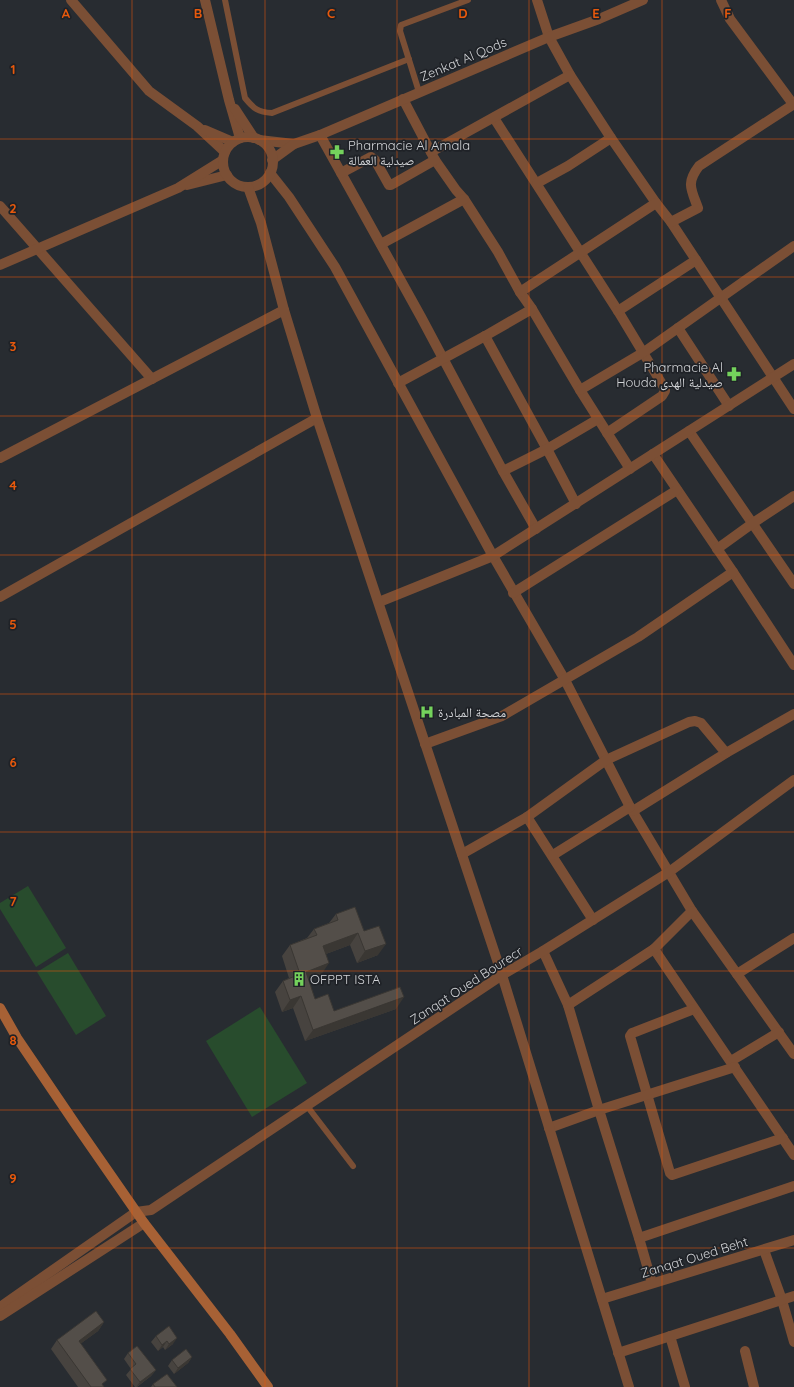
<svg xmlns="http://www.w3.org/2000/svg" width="794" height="1387" viewBox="0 0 794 1387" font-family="Quicksand,'Noto Naskh Arabic',sans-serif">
	<rect width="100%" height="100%" fill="#282c31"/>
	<g fill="#284c2d">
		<polygon points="28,886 66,948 36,967 0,909 0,903"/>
		<polygon points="68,953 106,1016 76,1035 37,972"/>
		<polygon points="260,1007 307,1083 252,1117 206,1041"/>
	</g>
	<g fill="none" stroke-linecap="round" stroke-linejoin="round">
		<g stroke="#7b4f35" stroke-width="6">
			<path d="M225,0L245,98C254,109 258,112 272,113L409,59"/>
			<polyline points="419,92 400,31 401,25 468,0"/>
			<polyline points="307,1106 353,1166"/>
		</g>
		<g stroke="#7b4f35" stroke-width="10">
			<polyline points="71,0 149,91 197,126 225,152"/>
			<polyline points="537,0 549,37 570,75 611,138 656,203 671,222 794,409"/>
			<polyline points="721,0 730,19 793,104"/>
			<polyline points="403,99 435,160 456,190 464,199 498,252 520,292 532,309 580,390 630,469"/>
			<polyline points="494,118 618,311 665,389 665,391 662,396 607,433"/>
			<polyline points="205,130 233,142"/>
			<polyline points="320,135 421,317 503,471 536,529"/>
			<polyline points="259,140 294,144"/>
			<polyline points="431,152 570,75"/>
			<polyline points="272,160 294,144 320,135 549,37 599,19 643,0"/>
			<polyline points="270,173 289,197 335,267 493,556 565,680 630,807 692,911 794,1054"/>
			<polyline points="341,173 371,157 375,160 389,185 391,185 435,160"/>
			<polyline points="537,183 568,166 611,138"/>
			<polyline points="187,185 227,175"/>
			<polyline points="0,206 152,379"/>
			<path d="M671,222L698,208C691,189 686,183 699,166L794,104"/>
			<polyline points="381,244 464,199"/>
			<polyline points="0,265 178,188 223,160"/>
			<polyline points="520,292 656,203"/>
			<polyline points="618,311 696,260"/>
			<polyline points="678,328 729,406"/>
			<polyline points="485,336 547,449 576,504"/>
			<polyline points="398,383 485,336 532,309"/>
			<polyline points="580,390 644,352 794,246"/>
			<polyline points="689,431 794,584"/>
			<polyline points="653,454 733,572 794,665"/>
			<polyline points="0,458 284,310"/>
			<polyline points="503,471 547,449 598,419"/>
			<polyline points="717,549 753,523 794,496"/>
			<polyline points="513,593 677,490"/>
			<polyline points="0,597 317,418"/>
			<polyline points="379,602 493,556 794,364"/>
			<polyline points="425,744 502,716 638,637 733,572"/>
			<polyline points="633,811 726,753 794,714"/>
			<polyline points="527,817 593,920"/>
			<polyline points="462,854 527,817 606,760 689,722 695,721 701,723 726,753"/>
			<polyline points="553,855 630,807"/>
			<polyline points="654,949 794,1155"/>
			<polyline points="543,951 568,1005 599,1110 639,1238 652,1283"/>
			<polyline points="737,974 794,938"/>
			<polyline points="568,1005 654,949 692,911"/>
			<polyline points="694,1009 635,1032 632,1033 630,1036 670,1173 672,1175 783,1138"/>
			<polyline points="731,1061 779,1032"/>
			<polyline points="549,1128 599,1110 735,1067"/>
			<polyline points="136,1212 151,1210 502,975 543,951 669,872 794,780"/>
			<polyline points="639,1238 794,1186"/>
			<polyline points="764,1250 782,1300 794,1342"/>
			<polyline points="602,1299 794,1240"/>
			<polyline points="670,1336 685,1387"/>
			<polyline points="745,1351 754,1387"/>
			<polyline points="618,1353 794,1296"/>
		</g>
		<g stroke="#7b4f35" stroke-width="10">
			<polyline points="205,0 229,100 240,138"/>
			<polyline points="235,109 254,138"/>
			<circle cx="248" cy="162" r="25"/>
			<polyline points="248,187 261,223 284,310 317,418 502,975 629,1387"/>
			<polyline points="0,1307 136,1212"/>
			<polyline points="0,1316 144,1223"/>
		</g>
		<polyline stroke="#a76135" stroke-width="10" points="0,1008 17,1038 76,1125 144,1223 230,1334 268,1387"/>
	</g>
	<g fill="#47433f">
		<polygon points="336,914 364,931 378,955 357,963 350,945 326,954 321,975 308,979 315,999 334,1011 396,1009 305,1041 293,1008 282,1012 275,992 283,981 289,978 282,956 290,945 307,938 314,929 329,923"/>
		<polygon points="104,1322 98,1331 80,1344 104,1387 78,1387 51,1349 57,1340"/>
		<polygon points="156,1336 173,1344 165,1350 163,1347 158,1351 151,1342"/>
		<polygon points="128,1353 156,1370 151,1376 137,1387 135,1387 126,1375 131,1369 124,1359"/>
		<polygon points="192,1357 188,1363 174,1374 168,1366 172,1360"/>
		<polygon points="153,1384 177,1387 151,1387"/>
	</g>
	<g fill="#3a3733">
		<polygon points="358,933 350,945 315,958 323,946"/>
		<polygon points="386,944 378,955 357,963 365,951"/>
		<polygon points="329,963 321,975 298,983 306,972"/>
		<polygon points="301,996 293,1008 282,1012 290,1000"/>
		<polygon points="404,997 396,1009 305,1041 313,1030"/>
		<polygon points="104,1322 98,1331 72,1350 79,1341"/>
		<polygon points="177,1338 173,1344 165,1350 169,1344"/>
		<polygon points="167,1341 163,1347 158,1351 162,1345"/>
		<polygon points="192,1357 188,1363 174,1374 178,1368"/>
		<polygon points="156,1370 151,1376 136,1387 140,1382"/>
	</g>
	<g fill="#534e49" stroke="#3a3733">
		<polygon points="355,907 364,931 379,926 386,944 365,951 358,933 323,946 329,963 306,972 315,999 328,994 334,1011 400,987 404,997 313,1030 301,996 290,1000 283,981 300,974 290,945 317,935 314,929 338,920 336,914"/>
		<polygon points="96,1311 104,1322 79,1341 107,1380 102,1384 104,1387 91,1387 57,1340"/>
		<polygon points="169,1326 177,1338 169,1344 167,1341 162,1345 156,1336"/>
		<polygon points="137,1346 156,1370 140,1382 130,1369 136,1364 128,1353"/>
		<polygon points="186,1349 192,1357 178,1368 172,1360"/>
		<polygon points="167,1374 177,1387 155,1387 153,1384"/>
	</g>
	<path fill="none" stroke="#e8590c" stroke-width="1" stroke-opacity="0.55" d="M132,0V1387M265,0V1387M397,0V1387M529,0V1387M662,0V1387M0,139H794M0,277H794M0,416H794M0,555H794M0,694H794M0,832H794M0,971H794M0,1110H794M0,1248H794"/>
	<defs>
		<symbol id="pharmacy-bare" viewBox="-9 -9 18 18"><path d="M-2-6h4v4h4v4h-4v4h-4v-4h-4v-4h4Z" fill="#74d25c" stroke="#1f2227" stroke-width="2.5" paint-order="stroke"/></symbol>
		<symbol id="hospital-bare" viewBox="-9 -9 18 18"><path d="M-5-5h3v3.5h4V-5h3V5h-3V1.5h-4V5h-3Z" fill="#74d25c" stroke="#1f2227" stroke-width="2.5" paint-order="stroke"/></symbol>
		<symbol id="building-bare" viewBox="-9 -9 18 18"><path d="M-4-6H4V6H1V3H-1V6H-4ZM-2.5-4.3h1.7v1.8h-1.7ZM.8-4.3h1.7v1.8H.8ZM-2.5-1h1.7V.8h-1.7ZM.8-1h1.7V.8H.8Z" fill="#74d25c" stroke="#1f2227" stroke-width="2.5" paint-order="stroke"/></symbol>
	</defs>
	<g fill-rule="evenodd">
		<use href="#pharmacy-bare" x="327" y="142" width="20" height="20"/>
		<use href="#pharmacy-bare" x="724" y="364" width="20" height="20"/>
		<use href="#hospital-bare" x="417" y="702" width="20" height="20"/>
		<use href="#building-bare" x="289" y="969" width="20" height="20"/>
	</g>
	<g text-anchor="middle" stroke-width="3.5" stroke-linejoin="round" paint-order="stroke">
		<g font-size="13" fill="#d1d3d6" stroke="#1f2227">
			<text transform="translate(463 59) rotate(-23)" y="5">Zenkat Al Qods</text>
			<text transform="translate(466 985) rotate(-33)" y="5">Zanqat Oued Bourecr</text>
			<text transform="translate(694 1257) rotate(-17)" y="5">Zanqat Oued Beht</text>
		</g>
		<g font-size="13" fill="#d1d3d6" stroke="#1f2227" text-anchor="start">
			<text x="348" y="150">Pharmacie Al Amala<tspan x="348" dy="15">صيدلية العمالة</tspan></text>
			<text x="723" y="372" text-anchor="end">Pharmacie Al<tspan x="723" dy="15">Houda صيدلية الهدى</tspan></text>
			<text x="438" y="717">مصحة المبادرة</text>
			<text x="310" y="984">OFPPT ISTA</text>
		</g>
	</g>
	<g font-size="13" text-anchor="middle" font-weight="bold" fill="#e8590c" stroke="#1f2227" stroke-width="3.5" stroke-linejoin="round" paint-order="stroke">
		<text x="66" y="18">A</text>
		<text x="198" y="18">B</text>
		<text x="331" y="18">C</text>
		<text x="463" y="18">D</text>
		<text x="596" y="18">E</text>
		<text x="728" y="18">F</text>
		<text x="13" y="74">1</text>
		<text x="13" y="213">2</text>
		<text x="13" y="351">3</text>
		<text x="13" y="490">4</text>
		<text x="13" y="629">5</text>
		<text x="13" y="767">6</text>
		<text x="13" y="906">7</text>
		<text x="13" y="1045">8</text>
		<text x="13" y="1183">9</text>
	</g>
</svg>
